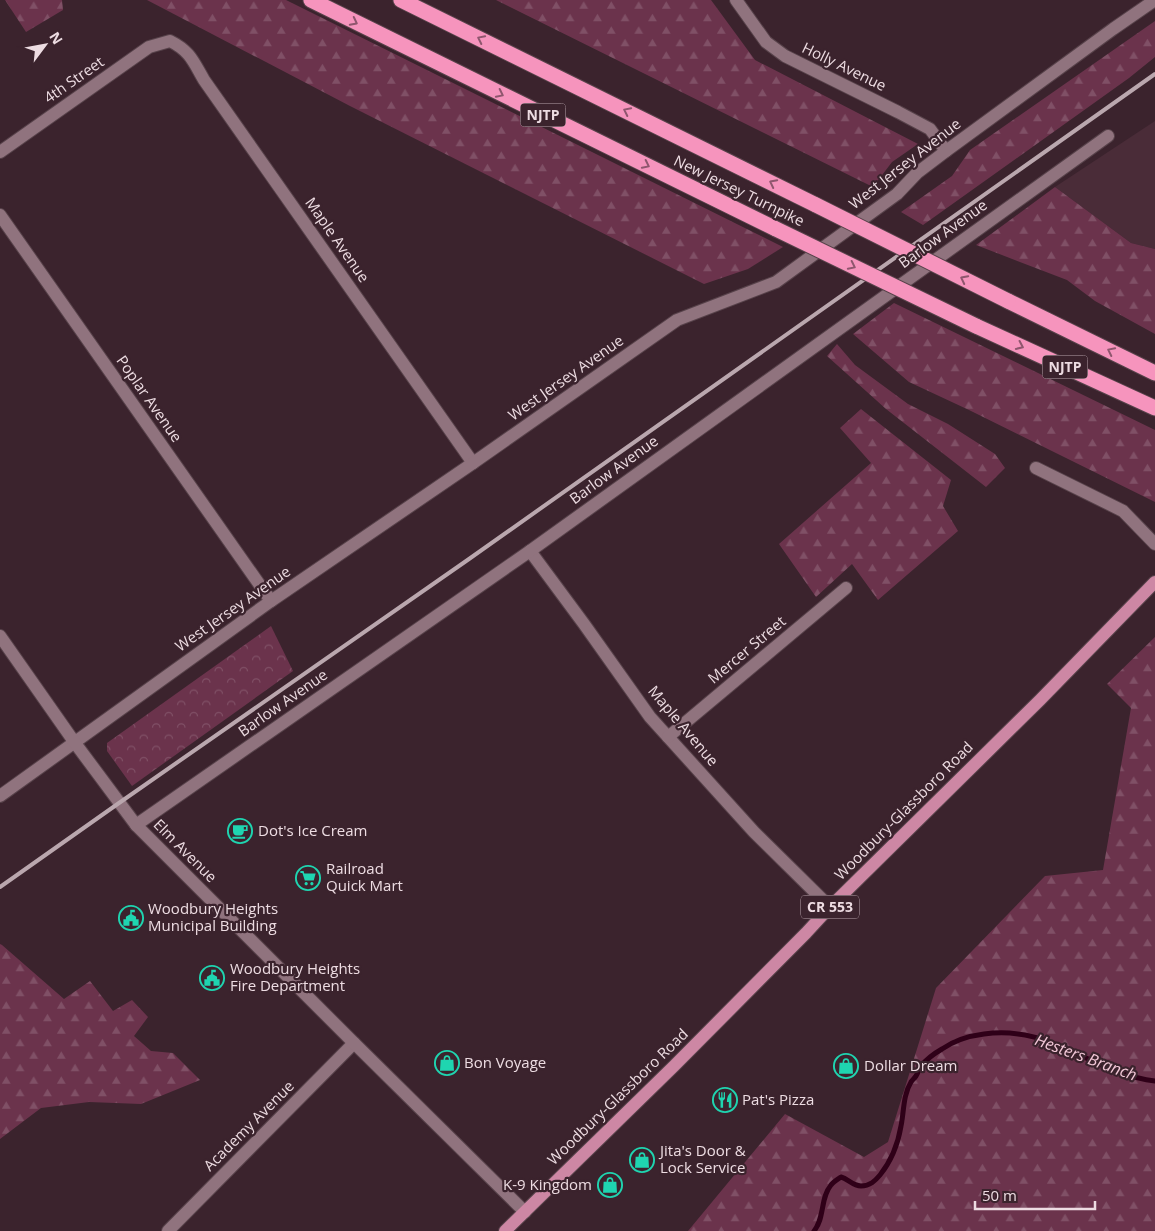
<svg xmlns="http://www.w3.org/2000/svg" width="1155" height="1231" viewBox="0 0 1155 1231" font-family="'Open Sans',sans-serif">
	<defs>
		<pattern id="forest-firs" width="22" height="20" patternUnits="userSpaceOnUse" patternTransform="scale(1.25)"><rect width="22" height="20" fill="#6b334c"/><path d="M5 1l3.5 6h-7zM16 11l3.5 6h-7z" fill="#805066"/></pattern>
		<pattern id="park-crowns" width="20" height="18" patternUnits="userSpaceOnUse" patternTransform="scale(1.25)"><rect width="20" height="18" fill="#6b334c"/><path d="M2 6a3 3 0 1 1 6 0M12 15a3 3 0 1 1 6 0" fill="none" stroke="#805066"/></pattern>
	</defs>
	<rect width="100%" height="100%" fill="#3b232d"/>
	<polygon fill="#4a2c38" points="1155,121 1155,249 1131,243 1055,187"/>
	<g fill="url(#forest-firs)">
		<polygon points="5,0 62,0 63,10 26,32"/>
		<polygon points="147,0 286,0 783,247 748,269 704,284 350,106"/>
		<polygon points="496,0 711,0 755,60 918,144 892,162 873,187"/>
		<polygon points="1155,21 1155,57 1129,78 923,225 901,212 952,176 970,150"/>
		<polygon points="1055,187 1131,243 1155,249 1155,334 1095,301 1067,280 976,245"/>
		<polygon points="894,303 1155,430 1155,502 969,410 909,382 853,334"/>
		<polygon points="837,344 855,365 908,404 948,424 995,454 1005,468 986,487 886,409 827,356"/>
		<polygon points="861,409 951,480 943,506 958,531 878,600 852,564 816,597 779,544 871,463 840,428"/>
		<polygon points="1155,637 1155,1231 688,1231 785,1114 864,1157 888,1142 936,988 1045,876 1103,870 1131,708 1107,684"/>
		<polygon points="0,944 2,945 64,999 90,981 113,1011 132,1000 148,1017 134,1036 151,1051 173,1053 200,1080 141,1104 89,1102 41,1108 0,1139"/>
	</g>
	<polygon fill="url(#park-crowns)" points="271,626 293,671 132,786 107,751 107,743"/>
	<g fill="none" stroke-linecap="round" stroke-linejoin="round">
		<path stroke="#2f0018" stroke-width="5" d="M814,1231C825,1218 820,1198 831,1185C833,1182 838,1179 841,1177C848,1179 853,1186 861,1186C870,1186 875,1181 880,1175C892,1160 898,1144 901,1126C904,1112 903,1095 911,1082C913,1079 914,1079 916,1076C918,1073 919,1069 921,1066C926,1060 935,1053 942,1049C955,1040 968,1036 984,1034C1007,1031 1030,1034 1052,1043C1086,1056 1118,1077 1155,1081"/>
		<defs>
			<g id="street">
				<polyline points="736,0 766,42 785,56 898,112 930,129 946,151"/>
				<path d="M0,152L149,47L170,41C190,51 193,61 204,80L473,463"/>
				<polyline points="0,215 271,601"/>
				<polyline points="1036,468 1123,511 1155,544"/>
				<polyline points="530,551 584,624 650,717 754,832 830,907"/>
				<polyline points="668,737 846,588"/>
				<polyline points="0,796 271,601 473,463 677,320 776,282 897,194 917,173 946,151 1113,29 1155,0"/>
				<polyline points="136,825 530,551 1108,136"/>
				<polyline points="168,1231 354,1043"/>
			</g>
			<polyline id="secondary" points="0,636 75,743 136,825 354,1043 525,1212"/>
			<polyline id="primary" points="505,1231 674,1066 806,933 830,907 1040,700 1155,582"/>
			<g id="highway">
				<polyline points="311,0 776,229"/>
				<polyline points="401,0 816,205"/>
				<polyline points="1008,301 1155,373"/>
				<polyline points="976,326 1155,408"/>
			</g>
		</defs>
		<use href="#street" stroke="#57424a" stroke-width="14"/>
		<use href="#secondary" stroke="#57424a" stroke-width="14"/>
		<use href="#primary" stroke="#57424a" stroke-width="14"/>
		<use href="#highway" stroke="#57424a" stroke-width="17"/>
		<use href="#street" stroke="#90737e" stroke-width="12"/>
		<use href="#secondary" stroke="#90737e" stroke-width="12"/>
		<use href="#primary" stroke="#cd87a4" stroke-width="12"/>
		<use href="#highway" stroke="#f694bd" stroke-width="15"/>
		<polyline stroke="#baa7ae" stroke-width="4" points="0,887 119,803 469,559 1155,74"/>
		<defs>
			<g id="highway-bridge">
				<polyline points="816,205 1008,301"/>
				<polyline points="776,229 976,326"/>
			</g>
		</defs>
		<use href="#highway-bridge" stroke="#57424a" stroke-width="17" stroke-linecap="butt"/>
		<use href="#highway-bridge" stroke="#f694bd" stroke-width="15"/>
	</g>
	<defs><path id="oneway-chevron" d="M-2-3.5L2.5 0L-2 3.5" fill="none" stroke-width="1.6" stroke-linecap="round" stroke-linejoin="round" transform="scale(1.25)"/></defs>
	<g stroke="#8f566e">
		<use href="#oneway-chevron" transform="translate(354 22) rotate(27)"/>
		<use href="#oneway-chevron" transform="translate(481 39) rotate(-154)"/>
		<use href="#oneway-chevron" transform="translate(500 94) rotate(26)"/>
		<use href="#oneway-chevron" transform="translate(627 111) rotate(-154)"/>
		<use href="#oneway-chevron" transform="translate(646 165) rotate(26)"/>
		<use href="#oneway-chevron" transform="translate(773 183) rotate(-153)"/>
		<use href="#oneway-chevron" transform="translate(852 266) rotate(26)"/>
		<use href="#oneway-chevron" transform="translate(964 279) rotate(-153)"/>
		<use href="#oneway-chevron" transform="translate(1020 346) rotate(25)"/>
		<use href="#oneway-chevron" transform="translate(1111 351) rotate(-154)"/>
	</g>
	<defs>
		<symbol id="cafe-ring" viewBox="-11 -11 22 22"><circle r="9.5" fill="#3b232d" stroke="#1fd5b0" stroke-width="1.5"/><path d="M-5.5-4.5H6V0H3Q3 3.5 0 3.5H-2.5Q-5.5 3.5-5.5 0ZM3-3.2v2h1.7v-2ZM-6 4.5H4V6H-6Z" fill="#1fd5b0"/></symbol>
		<symbol id="supermarket-ring" viewBox="-11 -11 22 22"><circle r="9.5" fill="#3b232d" stroke="#1fd5b0" stroke-width="1.5"/><path d="M-6-5.5h2.5l.6 2H6L4.5 2H-2.5L-4.4-4H-6ZM-1.5 3.2a1.3 1.3 0 1 0 .1 0ZM3 3.2a1.3 1.3 0 1 0 .1 0Z" fill="#1fd5b0"/></symbol>
		<symbol id="civic-ring" viewBox="-11 -11 22 22"><circle r="9.5" fill="#3b232d" stroke="#1fd5b0" stroke-width="1.5"/><path d="M-.6-6.5H3V-4.5H.6V-3L4-1V1h2V6H-6V1h2V-1L-.6-3ZM-1.2 2.5V6h2.4V2.5Z" fill="#1fd5b0"/></symbol>
		<symbol id="shop-ring" viewBox="-11 -11 22 22"><circle r="9.5" fill="#3b232d" stroke="#1fd5b0" stroke-width="1.5"/><path d="M-5-2.5h2.3a2.7 3.5 0 0 1 5.4 0H5L5.5 6h-11ZM-1.5-2.5h3a1.5 2.3 0 0 0-3 0Z" fill="#1fd5b0"/></symbol>
		<symbol id="restaurant-ring" viewBox="-11 -11 22 22"><circle r="9.5" fill="#3b232d" stroke="#1fd5b0" stroke-width="1.5"/><path d="M-5-6h1v4h1v-4h1v4h1v-4h1v5L-1.5 .5V6h-2V.5L-5-1ZM5-6V6H3V1.5H1.5Q1.5-4 5-6Z" fill="#1fd5b0"/></symbol>
	</defs>
	<g fill-rule="evenodd">
		<use href="#cafe-ring" x="226" y="817" width="28" height="28"/>
		<use href="#supermarket-ring" x="294" y="864" width="28" height="28"/>
		<use href="#civic-ring" x="117" y="904" width="28" height="28"/>
		<use href="#civic-ring" x="198" y="964" width="28" height="28"/>
		<use href="#shop-ring" x="433" y="1049" width="28" height="28"/>
		<use href="#shop-ring" x="832" y="1052" width="28" height="28"/>
		<use href="#restaurant-ring" x="711" y="1086" width="28" height="28"/>
		<use href="#shop-ring" x="628" y="1146" width="28" height="28"/>
		<use href="#shop-ring" x="596" y="1171" width="28" height="28"/>
	</g>
	<g text-anchor="middle" stroke-width="4.5" stroke-linejoin="round" paint-order="stroke">
		<g fill="#3b232d" stroke="#b8a4ac" stroke-width="1">
			<rect x="520.5" y="103.5" width="45" height="23" rx="4"/>
			<rect x="1042.5" y="355.5" width="45" height="23" rx="4"/>
			<rect x="801" y="895.5" width="58" height="23" rx="4"/>
		</g>
		<g font-size="14" font-weight="bold" fill="#eddce2">
			<text x="543" y="120">NJTP</text>
			<text x="1065" y="372">NJTP</text>
			<text x="830" y="912">CR 553</text>
		</g>
		<g font-size="15" fill="#eddce2" stroke="#3b232d">
			<text transform="translate(844 67) rotate(26)" y="5">Holly Avenue</text>
			<text transform="translate(74 80) rotate(-35)" y="5">4th Street</text>
			<text transform="translate(905 164) rotate(-38)" y="5">West Jersey Avenue</text>
			<text transform="translate(739 191) rotate(26)" y="5">New Jersey Turnpike</text>
			<text transform="translate(943 234) rotate(-36)" y="5">Barlow Avenue</text>
			<text transform="translate(337 240) rotate(55)" y="5">Maple Avenue</text>
			<text transform="translate(566 378) rotate(-35)" y="5">West Jersey Avenue</text>
			<text transform="translate(149 399) rotate(55)" y="5">Poplar Avenue</text>
			<text transform="translate(614 470) rotate(-36)" y="5">Barlow Avenue</text>
			<text transform="translate(233 609) rotate(-35)" y="5">West Jersey Avenue</text>
			<text transform="translate(747 650) rotate(-40)" y="5">Mercer Street</text>
			<text transform="translate(283 703) rotate(-35)" y="5">Barlow Avenue</text>
			<text transform="translate(683 726) rotate(50)" y="5">Maple Avenue</text>
			<text transform="translate(904 811) rotate(-45)" y="5">Woodbury-Glassboro Road</text>
			<text transform="translate(185 851) rotate(45)" y="5">Elm Avenue</text>
			<text transform="translate(618 1097) rotate(-44)" y="5">Woodbury-Glassboro Road</text>
			<text transform="translate(249 1126) rotate(-45)" y="5">Academy Avenue</text>
		</g>
		<g font-size="15" fill="#eddce2" stroke="#3b232d" text-anchor="start">
			<text x="258" y="836">Dot's Ice Cream</text>
			<text x="326" y="874">Railroad<tspan x="326" dy="17">Quick Mart</tspan></text>
			<text x="148" y="914">Woodbury Heights<tspan x="148" dy="17">Municipal Building</tspan></text>
			<text x="230" y="974">Woodbury Heights<tspan x="230" dy="17">Fire Department</tspan></text>
			<text x="464" y="1068">Bon Voyage</text>
			<text x="864" y="1071">Dollar Dream</text>
			<text x="742" y="1105">Pat's Pizza</text>
			<text x="660" y="1156">Jita's Door &amp;<tspan x="660" dy="17">Lock Service</tspan></text>
			<text x="592" y="1190" text-anchor="end">K-9 Kingdom</text>
		</g>
		<g font-size="16" font-style="italic" fill="#f3c8d8" stroke="#3b232d">
			<text transform="translate(1086 1057) rotate(20)" y="6">Hesters Branch</text>
		</g>
	</g>
	<g transform="translate(45 45) rotate(58)" stroke="#3b232d" stroke-width="4" paint-order="stroke">
	<path d="M0-4L9 19L0 12L-9 19Z" fill="#eddce2"/>
	<text y="-8" font-size="14" font-weight="bold" text-anchor="middle" fill="#eddce2">N</text>
	</g>
	<path d="M975 1201v8h120v-8" fill="none" stroke="#eddce2" stroke-width="2.5"/>
	<text x="982" y="1201" font-size="15" fill="#eddce2" stroke="#3b232d" stroke-width="4" paint-order="stroke">50 m</text>
</svg>
